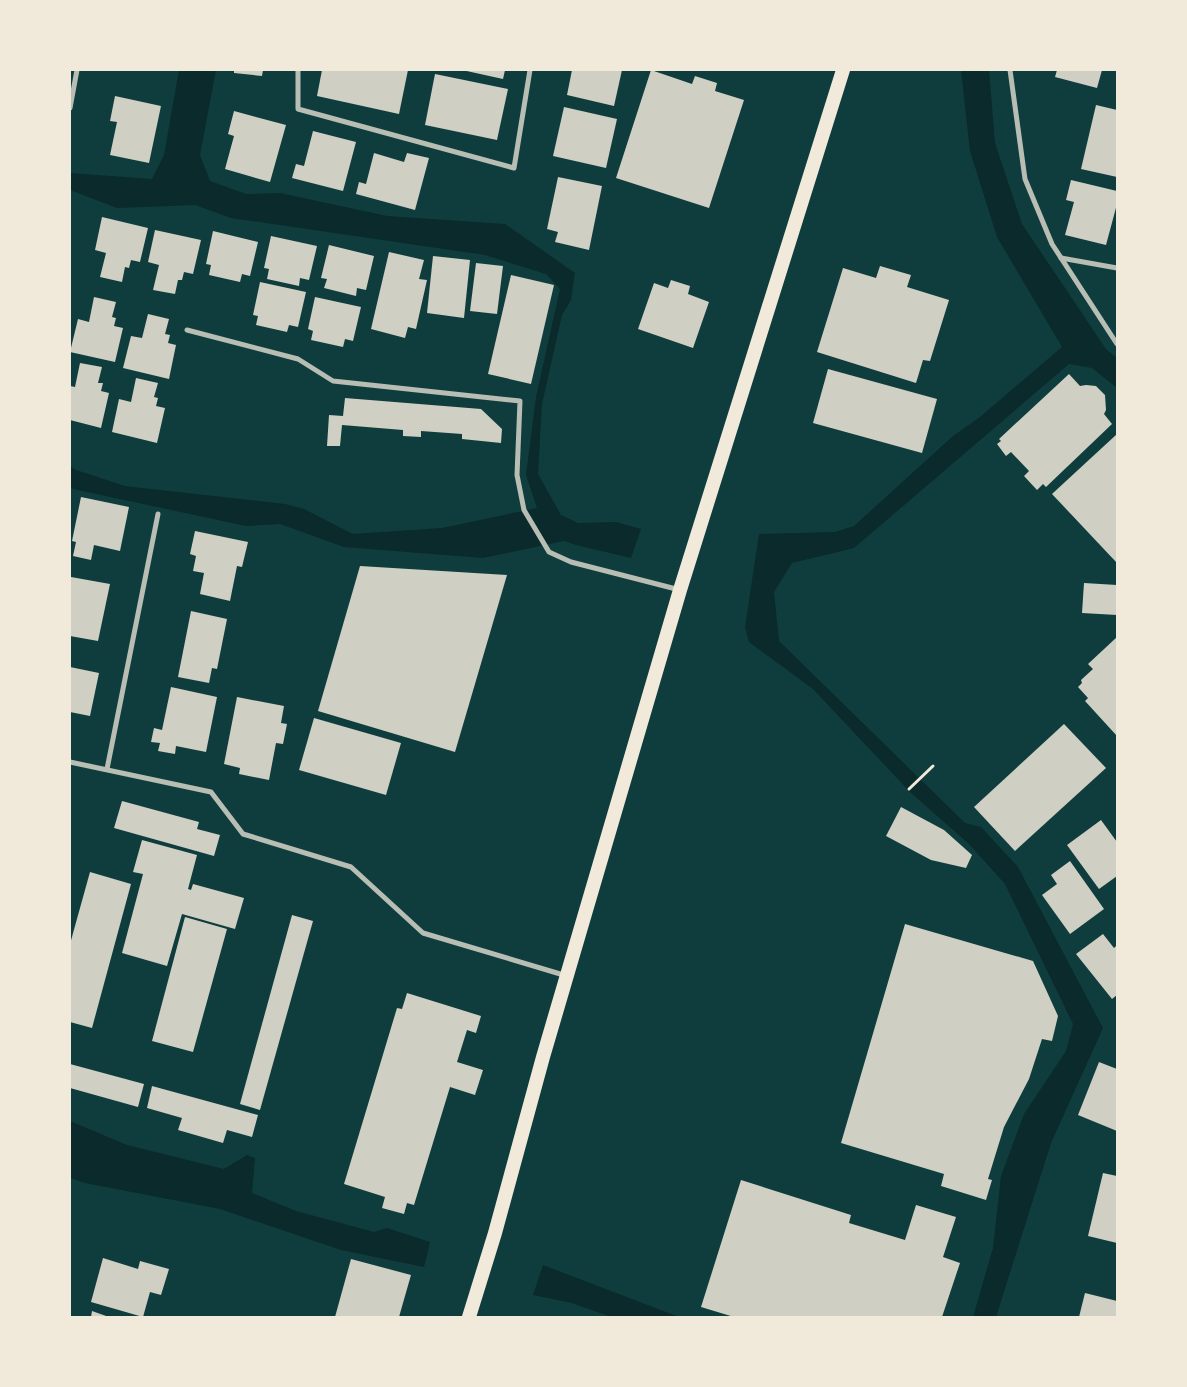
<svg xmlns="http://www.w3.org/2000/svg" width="1187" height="1387" viewBox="0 0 1187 1387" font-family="Montserrat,sans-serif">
	<rect width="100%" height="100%" fill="#0f3d3e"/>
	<g fill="#0a2a2b">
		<polygon points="179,70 216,70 200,155 210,181 246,194 280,193 387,216 505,224 575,273 571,300 562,315 542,404 538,474 561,515 578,523 616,522 641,529 631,558 576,545 564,541 483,558 344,547 280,524 246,526 73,489 70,486 70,466 76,470 125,486 285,504 304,509 353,534 442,528 537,508 526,475 536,397 560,289 546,274 485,255 231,218 195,205 117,208 70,190 70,173 152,179 164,155"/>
		<polygon points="961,70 989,70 995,143 1022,224 1106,349 1117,358 1117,388 1092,368 1069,364 854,548 792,563 774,592 779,641 965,823 981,827 1018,867 1103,1028 1051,1143 996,1317 973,1317 993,1248 1001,1176 1024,1114 1066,1051 1073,1024 1005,884 969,844 910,792 813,689 749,642 745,627 759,534 835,532 854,526 953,436 980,417 1062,347 997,237 970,151"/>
		<polygon points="70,1121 127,1145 224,1169 247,1155 255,1158 252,1193 296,1211 374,1232 387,1228 430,1242 424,1267 341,1250 220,1209 85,1183 70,1178"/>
		<polygon points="543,1265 679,1317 611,1317 572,1303 533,1295"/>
	</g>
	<g fill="#cfcfc3">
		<polygon points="234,70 263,70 262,76 234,73"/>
		<polygon points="322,70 408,70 399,114 317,96"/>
		<polygon points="462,70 505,70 503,79"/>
		<polygon points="572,70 622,70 614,106 567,95"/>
		<polygon points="651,70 692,84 695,76 717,83 715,91 744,100 709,208 616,178"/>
		<polygon points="1057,70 1102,70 1097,88 1055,77"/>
		<polygon points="435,74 508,89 497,140 425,125"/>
		<polygon points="115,96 161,106 149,163 110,155 117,122 110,121"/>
		<polygon points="1096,105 1117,110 1117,177 1081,169"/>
		<polygon points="564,107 617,119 606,168 553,156"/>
		<polygon points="234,111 286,125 270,182 225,169 234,136 228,134"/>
		<polygon points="313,131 356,142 343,191 292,178 296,164 304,166"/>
		<polygon points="374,153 404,162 407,153 429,158 415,210 356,194 359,182 366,184"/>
		<polygon points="558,177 602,186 589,250 555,242 558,232 547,229"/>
		<polygon points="1071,180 1117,191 1117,204 1106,245 1065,235 1074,202 1066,200"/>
		<polygon points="102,217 148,228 140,262 131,260 129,268 125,267 122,282 100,277 106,253 95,250"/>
		<polygon points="155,230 201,240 193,274 184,272 182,280 178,280 175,294 153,290 159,265 148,262"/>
		<polygon points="213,231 258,242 250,276 242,274 240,282 209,275 211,265 206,264"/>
		<polygon points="271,236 317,246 309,280 300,278 299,286 267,279 269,269 264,268"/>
		<polygon points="329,245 374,256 366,290 357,288 356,296 324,288 327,279 321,278"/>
		<polygon points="389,252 424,260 419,279 427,280 416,329 408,327 405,338 371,329"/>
		<polygon points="433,256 470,260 464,318 427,313"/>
		<polygon points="476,263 503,266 497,314 470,311"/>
		<polygon points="880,266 911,275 907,287 949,300 930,361 923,360 916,383 817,352 843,268 876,278"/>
		<polygon points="511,275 554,285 531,384 488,374"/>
		<polygon points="671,280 690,286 688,294 709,302 693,348 638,329 654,283 668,288"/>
		<polygon points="260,282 306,292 298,327 289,325 287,332 256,325 258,316 253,315"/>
		<polygon points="94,297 116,302 112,317 116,318 114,326 123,328 115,362 70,352 78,319 89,322"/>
		<polygon points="315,297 361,307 353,341 345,339 343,347 311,340 313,331 308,329"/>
		<polygon points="148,314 169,319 165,334 170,335 168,343 176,345 169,379 123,368 131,336 142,338"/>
		<polygon points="80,363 102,367 98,383 103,383 101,391 109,393 101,428 70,420 70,386 75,387"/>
		<polygon points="828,369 937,399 922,453 813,423"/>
		<polygon points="1069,374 1080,386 1086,385 1096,386 1105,395 1106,410 1104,414 1112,424 1046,487 1043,484 1037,490 1024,476 1029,471 1011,452 1006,456 997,444 1001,441 999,439"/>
		<polygon points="136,378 158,383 154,397 158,398 156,406 165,408 157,443 112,432 119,399 131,402"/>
		<polygon points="345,398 481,409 502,429 501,443 462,439 462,434 421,431 421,437 403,436 403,430 342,425 340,446 327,446 329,415 343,416"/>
		<polygon points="1117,434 1117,563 1052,494"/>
		<polygon points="81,497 129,507 120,551 94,545 91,560 73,556 76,542 72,541"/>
		<polygon points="195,531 248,542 242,567 237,566 230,601 200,594 204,573 193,571 196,556 190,554"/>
		<polygon points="360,566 507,575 455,752 318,711"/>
		<polygon points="71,577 110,584 98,641 70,636"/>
		<polygon points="1084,583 1117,585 1117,615 1082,613"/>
		<polygon points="191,611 227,619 217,669 212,668 209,683 178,677"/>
		<polygon points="1117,637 1117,736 1085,701 1088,698 1078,687 1082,683 1081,680 1093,669 1088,664"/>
		<polygon points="70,667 99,673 90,716 70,712"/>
		<polygon points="171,687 217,697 206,752 176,746 175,754 158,751 160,743 151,742 154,728 162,730"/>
		<polygon points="237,697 284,706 281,723 287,724 283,744 276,743 269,780 239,774 240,768 224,764"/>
		<polygon points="314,718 401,743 386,795 299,770"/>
		<polygon points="1064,724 1106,768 1015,851 974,807"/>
		<polygon points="122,801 199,822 197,829 220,835 214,856 114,828"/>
		<polygon points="901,807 944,830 972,855 966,868 931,860 886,836"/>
		<polygon points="1101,820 1117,842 1117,876 1099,889 1067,845"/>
		<polygon points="142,840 197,855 188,889 191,890 193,884 244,898 235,929 182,914 167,966 122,953 143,874 133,872"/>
		<polygon points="1070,861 1104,909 1070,934 1042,895 1057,884 1051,875"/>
		<polygon points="90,872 131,884 92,1028 70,1022 70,944"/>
		<polygon points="292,915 313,921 260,1110 240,1104"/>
		<polygon points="185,917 227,929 193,1052 152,1041"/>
		<polygon points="905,924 1033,961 1058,1016 1052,1041 1042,1039 1029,1079 1004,1127 988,1179 992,1180 986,1200 941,1186 944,1174 841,1143"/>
		<polygon points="1103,934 1114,948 1117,945 1117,995 1112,999 1076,954"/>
		<polygon points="407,993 481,1016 476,1033 467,1030 457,1062 483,1070 475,1095 450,1087 414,1205 407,1203 404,1214 382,1208 385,1197 344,1184 397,1008 402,1009"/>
		<polygon points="1099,1062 1117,1069 1117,1131 1078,1115"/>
		<polygon points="70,1064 144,1084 138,1107 70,1088"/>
		<polygon points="152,1086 258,1115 252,1137 227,1130 223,1143 178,1130 182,1118 147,1108"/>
		<polygon points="1103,1173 1117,1176 1117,1243 1088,1236"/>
		<polygon points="741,1180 851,1215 849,1223 905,1240 916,1205 956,1217 943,1257 960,1263 942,1317 734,1317 701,1307"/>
		<polygon points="103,1258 138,1269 140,1261 169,1269 161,1295 150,1292 143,1317 91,1302"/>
		<polygon points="351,1259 411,1275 399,1317 335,1317"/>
		<polygon points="1085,1293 1117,1301 1117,1317 1079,1317"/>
		<polygon points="92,1311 109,1317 91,1317"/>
	</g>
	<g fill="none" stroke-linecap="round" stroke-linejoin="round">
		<polyline stroke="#f1e9da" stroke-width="3" points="909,789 933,766"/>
		<g stroke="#b8beb3" stroke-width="5">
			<polyline points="298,70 298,109 514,168 530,70"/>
			<polyline points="1010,70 1025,179 1052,244 1117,344"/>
			<polyline points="70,108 77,70"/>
			<polyline points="1061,258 1117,268"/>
			<polyline points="187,330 298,359 333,381 520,401 517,475 524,510 549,552 571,562 680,590"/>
			<polyline points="70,762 211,792 243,834 351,867 423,933 567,976"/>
			<polyline points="107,769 158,514"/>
		</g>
		<polyline stroke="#f1e9da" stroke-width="14" points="469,1317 495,1233 543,1057 680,590 843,70"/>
	</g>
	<rect width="1187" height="1387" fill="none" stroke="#f1e9da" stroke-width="142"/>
</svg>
